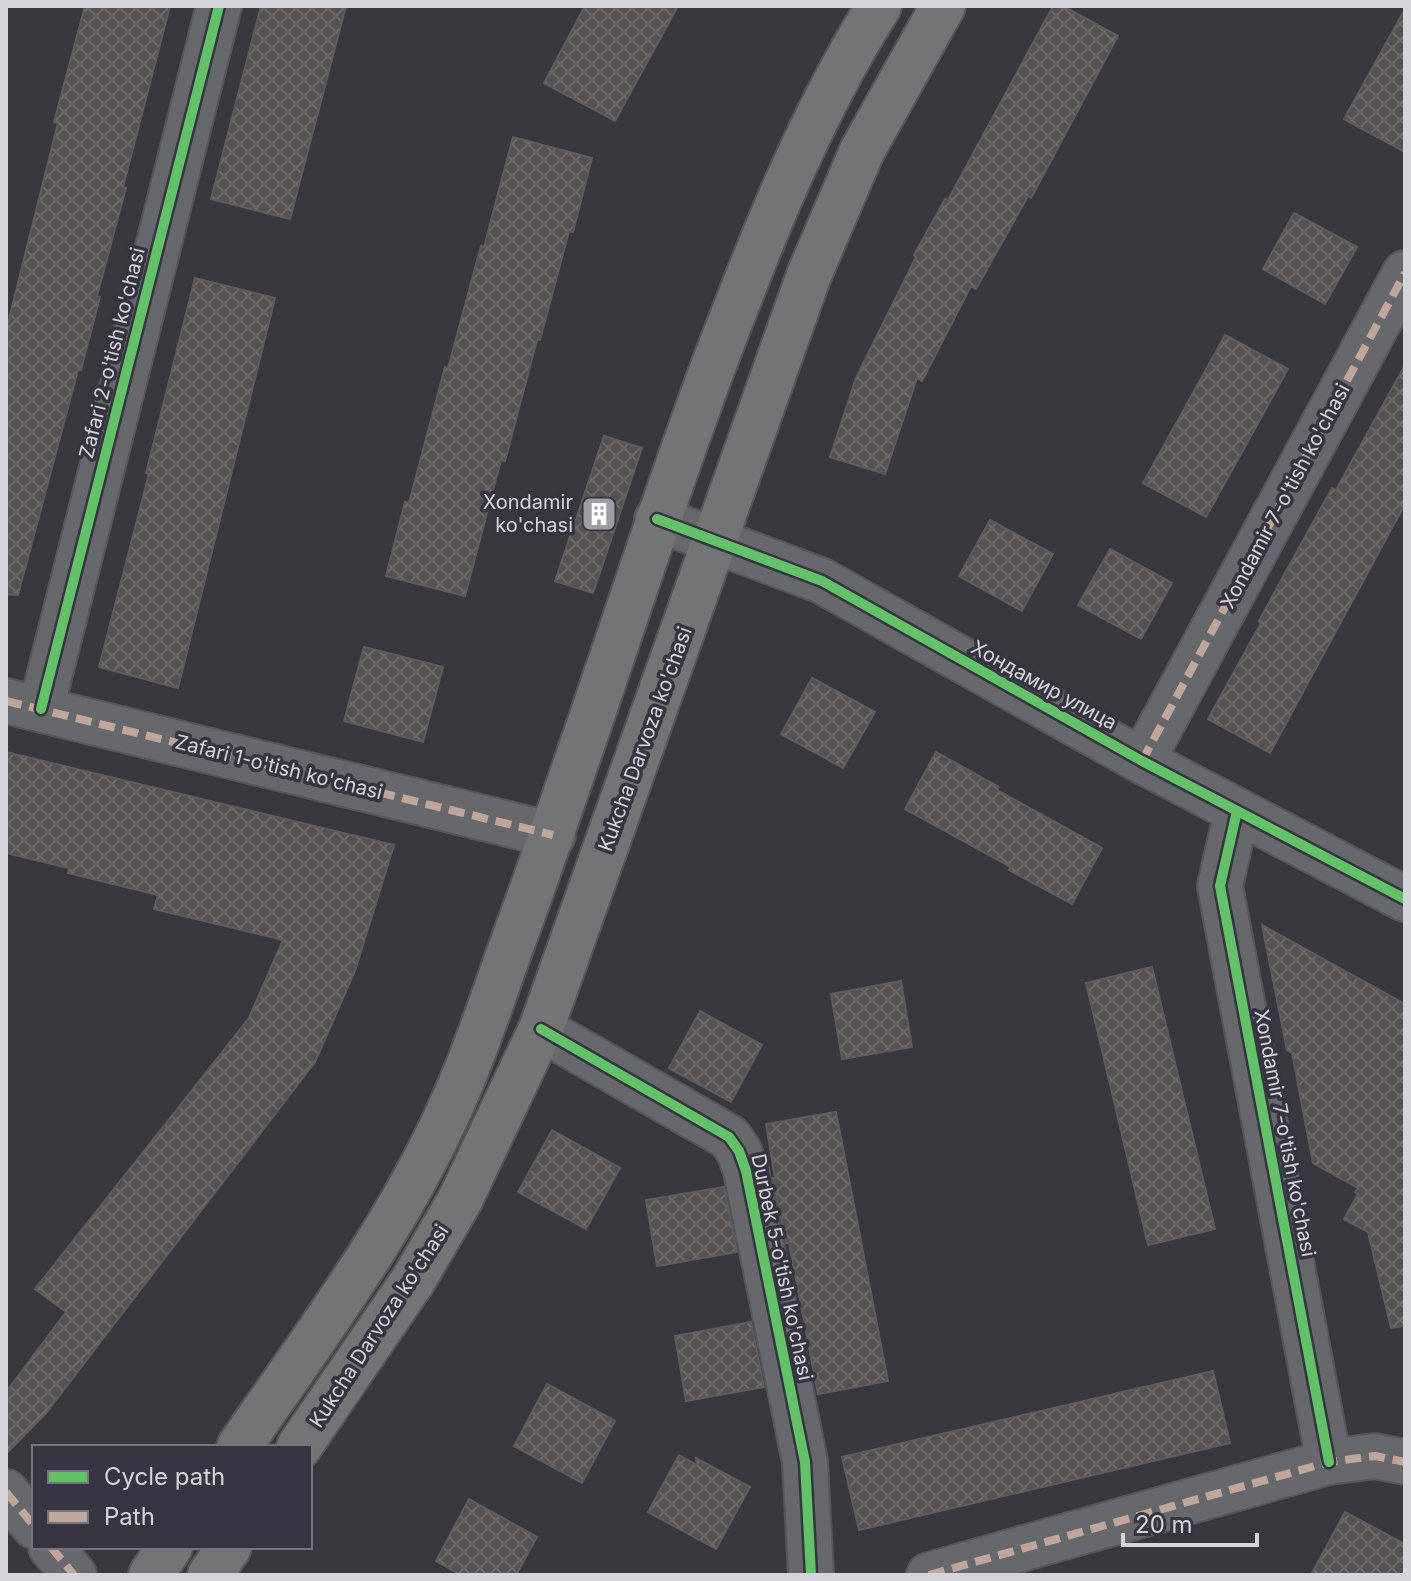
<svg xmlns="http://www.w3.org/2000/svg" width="1411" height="1581" viewBox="0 0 1411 1581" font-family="Inter,sans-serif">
	<defs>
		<pattern id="building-cross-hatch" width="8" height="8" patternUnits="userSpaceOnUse" patternTransform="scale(2)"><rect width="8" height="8" fill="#565151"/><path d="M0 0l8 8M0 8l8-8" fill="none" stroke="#6d6969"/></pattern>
	</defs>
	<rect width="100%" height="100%" fill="#39383e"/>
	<g fill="url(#building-cross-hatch)" stroke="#5f5c5f" stroke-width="2">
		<polygon points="85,6 170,6 123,187 126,188 97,296 100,297 81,370 78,370 18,595 6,594 6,331 58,123 54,122"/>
		<polygon points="261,6 346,6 290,219 211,199"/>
		<polygon points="585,6 678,6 615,121 544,83"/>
		<polygon points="1053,6 1063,6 1118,36 1031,198 1028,196 976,289 971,286 922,381 917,378 885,474 830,457 856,378 916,257 914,255 945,199 948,200"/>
		<polygon points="1405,9 1405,152 1344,119"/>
		<polygon points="513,137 592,158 573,232 569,231 540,340 537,340 505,461 501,460 465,596 386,576 405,502 409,503 445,367 448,368 481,246 484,247"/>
		<polygon points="1294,213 1357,247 1325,304 1263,269"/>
		<polygon points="195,278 275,298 178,688 99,667 149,474 146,473"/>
		<polygon points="1225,335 1288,369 1206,517 1143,483"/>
		<polygon points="1405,365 1405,504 1270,753 1208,719 1261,623 1259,621 1285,573 1332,488 1336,490"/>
		<polygon points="604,436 642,448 593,593 555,581"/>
		<polygon points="990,520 1053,554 1022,611 959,576"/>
		<polygon points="1110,549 1172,583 1141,639 1078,605"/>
		<polygon points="364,647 443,667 423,742 344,721"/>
		<polygon points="812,678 875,712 843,768 781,734"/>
		<polygon points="6,752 394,845 355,971 315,1062 46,1413 6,1454 6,1392 66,1312 35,1289 249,1018 283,940 154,909 158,895 68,873 69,868 6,853"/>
		<polygon points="936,752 999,787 997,790 1102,848 1072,904 1009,870 1011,867 905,809"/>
		<polygon points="1262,925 1405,1004 1405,1326 1391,1328 1368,1232 1344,1219 1358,1194 1355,1192 1358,1188 1313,1163 1292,1053 1287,1050"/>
		<polygon points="1152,967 1215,1229 1148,1245 1086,983"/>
		<polygon points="901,981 912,1047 842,1059 831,994"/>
		<polygon points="700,1011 762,1045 731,1102 669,1068"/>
		<polygon points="836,1112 888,1381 818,1394 789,1243 786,1243 773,1178 775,1178 766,1124"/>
		<polygon points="552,1130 620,1168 586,1229 518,1192"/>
		<polygon points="724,1187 737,1252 657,1266 646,1200"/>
		<polygon points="751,1322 764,1387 686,1401 675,1336"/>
		<polygon points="1213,1371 1230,1443 859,1530 842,1457"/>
		<polygon points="547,1384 615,1421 582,1483 514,1446"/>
		<polygon points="679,1455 697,1465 696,1458 750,1487 716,1549 648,1512"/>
		<polygon points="469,1499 537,1537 516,1575 461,1575 436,1561"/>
		<polygon points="1345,1512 1405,1544 1405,1575 1311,1575"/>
	</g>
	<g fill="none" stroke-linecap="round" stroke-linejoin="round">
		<defs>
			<g id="minor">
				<polyline points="657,519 822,581 1142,761 1405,899"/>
				<polyline points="6,701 553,835"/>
				<polyline points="41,709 219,6"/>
				<polyline points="1142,761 1405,273"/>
				<polyline points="1237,811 1220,886 1329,1462"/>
				<polyline points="541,1029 729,1137 739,1151 746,1171 805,1462 811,1575"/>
				<polyline points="6,1492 34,1526"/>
				<polyline points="51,1547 74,1575"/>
				<polyline points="929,1575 1329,1462 1375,1456 1405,1462"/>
			</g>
			<g id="major">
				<path d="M239,1447C319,1331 404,1219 459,1088C480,1039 496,988 514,939C584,749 643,556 713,367C760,243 808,119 879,6"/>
				<polyline points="299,1447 414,1279 460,1200 541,1029 809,275 862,151 943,6"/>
				<polyline points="151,1575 170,1547"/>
				<polyline points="210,1575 229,1547"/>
			</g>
		</defs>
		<use href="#minor" stroke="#565559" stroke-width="48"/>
		<use href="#major" stroke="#565559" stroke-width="48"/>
		<use href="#minor" stroke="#67686b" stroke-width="44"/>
		<use href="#major" stroke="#727476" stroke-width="44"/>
		<g stroke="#c0a59a" stroke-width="8" stroke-dasharray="16 8" stroke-linecap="butt">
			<polyline points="6,701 553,835"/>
			<polyline points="1142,761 1405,273"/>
			<polyline points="6,1492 34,1526"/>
			<polyline points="51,1547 74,1575"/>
			<polyline points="929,1575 1329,1462 1375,1456 1405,1462"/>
		</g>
		<defs>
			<g id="cycleway">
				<polyline points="657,519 822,581 1142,761 1405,899"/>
				<polyline points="41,709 219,6"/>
				<polyline points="1237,811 1220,886 1329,1462"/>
				<polyline points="541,1029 729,1137 739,1151 746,1171 805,1462 811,1575"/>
			</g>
		</defs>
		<use href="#cycleway" stroke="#373541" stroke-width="15"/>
		<use href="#cycleway" stroke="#61c268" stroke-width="10"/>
	</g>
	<defs>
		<symbol id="building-square" viewBox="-11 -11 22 22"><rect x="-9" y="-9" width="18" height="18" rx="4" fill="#9e9da4" stroke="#373541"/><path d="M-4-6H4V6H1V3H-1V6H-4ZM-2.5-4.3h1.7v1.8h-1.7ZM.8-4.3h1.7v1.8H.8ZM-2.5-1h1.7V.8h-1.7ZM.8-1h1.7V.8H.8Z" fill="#fff"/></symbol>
	</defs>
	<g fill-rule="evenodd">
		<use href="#building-square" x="579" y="494" width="40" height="40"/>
	</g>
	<g text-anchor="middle" stroke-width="7" stroke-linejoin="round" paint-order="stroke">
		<g font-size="20" fill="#d5d4db" stroke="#373541">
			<text transform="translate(112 353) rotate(-76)" y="7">Zafari 2-o'tish ko'chasi</text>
			<text transform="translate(1285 496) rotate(-62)" y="7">Xondamir 7-o'tish ko'chasi</text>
			<text transform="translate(1044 685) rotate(29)" y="7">Хондамир улица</text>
			<text transform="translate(645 739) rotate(-70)" y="7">Kukcha Darvoza ko'chasi</text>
			<text transform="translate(279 767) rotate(14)" y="7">Zafari 1-o'tish ko'chasi</text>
			<text transform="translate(1285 1133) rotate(79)" y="7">Xondamir 7-o'tish ko'chasi</text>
			<text transform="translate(782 1267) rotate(78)" y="7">Durbek 5-o'tish ko'chasi</text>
			<text transform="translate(379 1326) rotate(-57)" y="7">Kukcha Darvoza ko'chasi</text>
		</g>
		<g font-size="20" fill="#d5d4db" stroke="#373541" text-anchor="end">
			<text x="573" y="509">Xondamir<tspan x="573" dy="23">ko'chasi</tspan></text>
		</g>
	</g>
	<rect width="1411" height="1581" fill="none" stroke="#d5d4db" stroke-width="16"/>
	<rect x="32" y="1445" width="280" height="104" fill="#373541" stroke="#76757f" stroke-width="2"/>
	<rect x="48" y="1471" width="40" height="12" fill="#61c268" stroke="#76757f" stroke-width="2"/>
	<text x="104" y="1485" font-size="24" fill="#d5d4db">Cycle path</text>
	<rect x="48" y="1511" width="40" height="12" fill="#c0a59a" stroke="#76757f" stroke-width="2"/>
	<text x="104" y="1525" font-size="24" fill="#d5d4db">Path</text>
	<path d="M1123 1533v12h134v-12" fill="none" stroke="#d5d4db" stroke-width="4"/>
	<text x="1135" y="1533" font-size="24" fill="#d5d4db" stroke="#373541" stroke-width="6" paint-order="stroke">20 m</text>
</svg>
